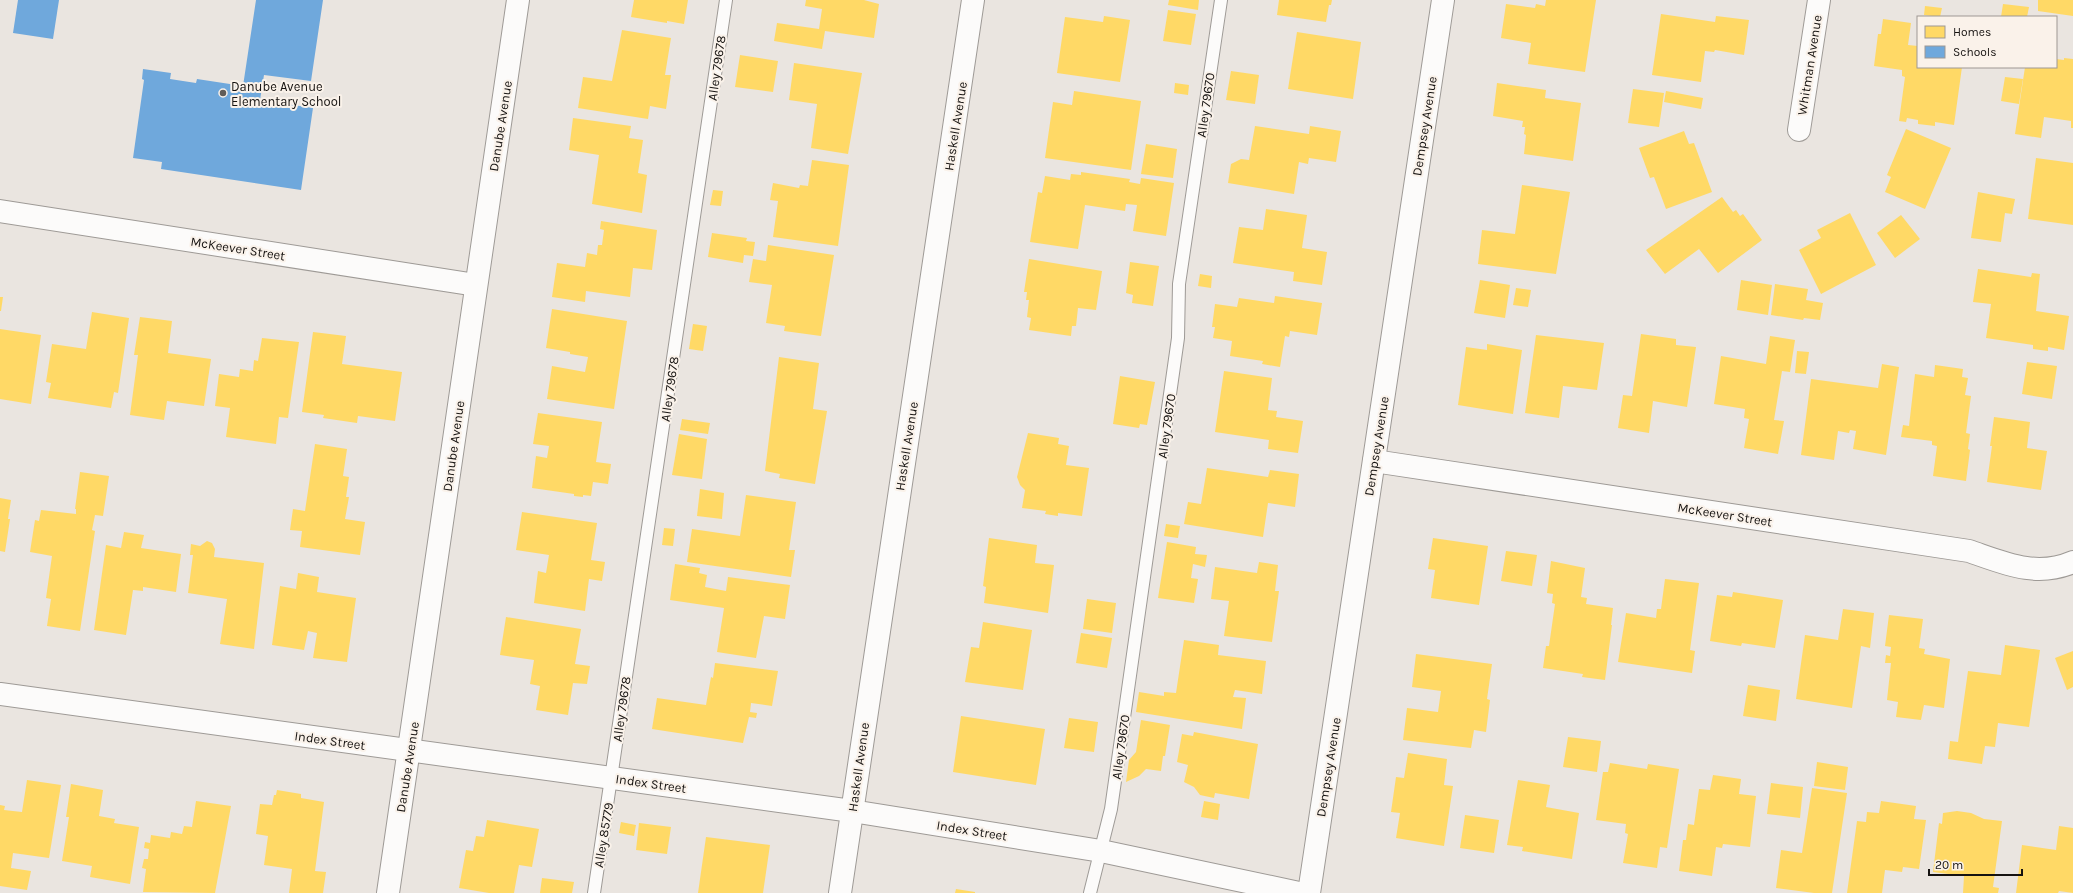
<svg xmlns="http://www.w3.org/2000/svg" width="2073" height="893" viewBox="0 0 2073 893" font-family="Karla,sans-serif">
	<rect width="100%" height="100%" fill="#eae5e0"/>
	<g fill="#ffd966">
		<polygon points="634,0 688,0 684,24 667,21 667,23 631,17"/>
		<polygon points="806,0 864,0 879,4 874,38 825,31 822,49 774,41 777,23 819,29 822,9 805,6"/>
		<polygon points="1169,0 1199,0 1198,10 1168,5"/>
		<polygon points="1279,0 1332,0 1331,5 1329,5 1326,22 1277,15"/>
		<polygon points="1546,0 1596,0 1585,72 1528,64 1531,43 1501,38 1506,4 1535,8 1536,4 1545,6"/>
		<polygon points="2038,0 2073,0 2073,16 2038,11"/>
		<polygon points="2003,4 2029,7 2027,17 2001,17"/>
		<polygon points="1925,6 1942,8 1940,17 1924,15"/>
		<polygon points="1168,10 1196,14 1191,45 1163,41"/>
		<polygon points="1661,14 1715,22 1716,16 1749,20 1744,55 1715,50 1714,52 1705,51 1701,82 1652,75"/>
		<polygon points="1104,16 1130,20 1120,82 1057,73 1065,17 1103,22"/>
		<polygon points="1883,19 1911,23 1908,45 1918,46 1918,67 1962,67 1954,125 1935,122 1935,126 1918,124 1918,120 1907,118 1906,122 1899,121 1905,77 1902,76 1902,70 1874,66 1878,34 1881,34"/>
		<polygon points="622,30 671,38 665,75 671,75 666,109 650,106 648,119 578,108 583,77 612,81"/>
		<polygon points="1297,32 1361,42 1353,99 1288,89"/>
		<polygon points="740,55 778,61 773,92 735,87"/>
		<polygon points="2064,58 2073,59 2073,128 2071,128 2071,121 2044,117 2041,138 2015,134 2025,67 2056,67 2056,59 2064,60"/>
		<polygon points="794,63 862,73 848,154 811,148 817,104 789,100"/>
		<polygon points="1231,71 1259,75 1255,104 1226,100"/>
		<polygon points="2005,77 2023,79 2019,104 2001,101"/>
		<polygon points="1175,83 1189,85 1188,95 1174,93"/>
		<polygon points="1497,83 1546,90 1545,98 1581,103 1573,161 1524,154 1526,135 1524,134 1525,127 1522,127 1523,121 1493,116"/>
		<polygon points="1633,89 1664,93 1659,127 1628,123"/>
		<polygon points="1074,91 1141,101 1131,170 1045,158 1053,102 1072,105"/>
		<polygon points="1666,91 1703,98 1701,109 1664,102"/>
		<polygon points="573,118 631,126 629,138 643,140 638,173 647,175 642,213 592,204 599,155 569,150"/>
		<polygon points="1255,126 1309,134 1310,126 1341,131 1336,162 1309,158 1308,164 1299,162 1294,194 1228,183 1231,164 1241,159 1249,160"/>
		<polygon points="1906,129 1951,148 1925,209 1885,192 1891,177 1887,175"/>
		<polygon points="1684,131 1689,144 1694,143 1712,192 1666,209 1654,177 1650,178 1639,148"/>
		<polygon points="1146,144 1177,149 1173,178 1141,174"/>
		<polygon points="2036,158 2073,163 2073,225 2028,219"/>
		<polygon points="812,160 849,165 838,246 773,237 778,201 770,200 773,183 799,188 800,185 808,186"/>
		<polygon points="1081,172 1130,179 1129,182 1140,184 1141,178 1174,183 1166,236 1133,231 1137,205 1126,204 1125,211 1085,205 1078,249 1030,242 1038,192 1042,193 1045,176 1070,180 1071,174 1081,175"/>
		<polygon points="1522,185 1570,192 1556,274 1478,264 1482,230 1515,234"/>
		<polygon points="713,190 723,191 721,206 710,205"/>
		<polygon points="1978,192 2015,199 2012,214 2005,213 2001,242 1971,238"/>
		<polygon points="1722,197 1733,212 1736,210 1740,216 1743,214 1762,240 1718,273 1699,249 1665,274 1646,250"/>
		<polygon points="1266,209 1307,215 1302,248 1327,252 1322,285 1293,281 1294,272 1233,263 1239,227 1263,230"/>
		<polygon points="1850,213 1876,265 1821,294 1799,250 1821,238 1817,230"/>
		<polygon points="1901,215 1920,239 1895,258 1877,233"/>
		<polygon points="601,221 657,230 652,270 633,268 630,297 586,291 585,302 552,297 557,263 585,267 587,253 597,255 598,245 602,245 604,230 600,229"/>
		<polygon points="712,233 747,238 746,241 755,242 753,256 744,255 743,263 708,257"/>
		<polygon points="768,245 834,255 821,336 784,331 785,326 766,323 772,285 749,282 753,259 766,261"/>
		<polygon points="1029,259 1102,271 1096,310 1078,308 1076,326 1072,326 1071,336 1029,330 1031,318 1027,317 1029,300 1026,300 1027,292 1024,292"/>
		<polygon points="1130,262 1159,266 1153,306 1132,303 1133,295 1126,293"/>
		<polygon points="1978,269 2031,277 2032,273 2040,274 2036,311 2069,316 2064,350 2048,347 2048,351 2033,349 2033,345 1986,338 1991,304 1973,302"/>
		<polygon points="1200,274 1212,276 1211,288 1198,286"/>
		<polygon points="1480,280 1510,285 1505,318 1474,313"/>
		<polygon points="1741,280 1772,285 1768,315 1737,310"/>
		<polygon points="1775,284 1808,289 1806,300 1823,303 1820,320 1804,318 1803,320 1771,315"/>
		<polygon points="1516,288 1531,290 1528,307 1513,305"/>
		<polygon points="1275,296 1322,303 1317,335 1290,331 1289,337 1285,336 1280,367 1262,364 1263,361 1230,356 1232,341 1213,338 1215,327 1212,327 1215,304 1237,307 1239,298 1274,303"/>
		<polygon points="0,297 3,297 1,311 0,311"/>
		<polygon points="552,309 627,321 614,409 547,399 552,366 585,372 588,357 570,354 570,352 546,348"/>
		<polygon points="92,312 129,318 118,393 114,392 111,408 48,398 51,383 46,382 52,344 86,349"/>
		<polygon points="140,317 172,321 168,353 211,359 204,406 167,401 164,420 130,415 138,355 134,355"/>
		<polygon points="693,324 707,326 703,351 689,349"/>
		<polygon points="0,329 41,335 31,404 0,399"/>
		<polygon points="313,332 346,336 342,364 402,372 395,421 358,416 357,423 323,418 324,415 302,412"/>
		<polygon points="1641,334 1676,339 1676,345 1696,347 1687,407 1653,401 1649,433 1618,428 1623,395 1632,396"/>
		<polygon points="1536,335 1604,343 1597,390 1563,386 1559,418 1525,413"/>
		<polygon points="1770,336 1795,340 1790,372 1782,371 1774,420 1784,421 1778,454 1744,448 1749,419 1744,418 1745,409 1714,404 1721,356 1766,364"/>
		<polygon points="262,338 299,342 288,418 279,417 276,444 226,437 230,408 215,406 219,374 239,377 240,369 253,371 254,360 258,361"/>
		<polygon points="1487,344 1522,350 1513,414 1458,405 1466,347 1487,350"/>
		<polygon points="1797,351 1809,352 1806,374 1795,373"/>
		<polygon points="779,357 819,363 813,409 827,411 815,484 779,478 780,474 765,471"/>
		<polygon points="2027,362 2057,366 2052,399 2022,394"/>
		<polygon points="1882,364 1899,367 1886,455 1853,449 1856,431 1850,430 1849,433 1838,431 1834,460 1801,455 1811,379 1878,388"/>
		<polygon points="1935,365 1963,369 1962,377 1968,378 1965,395 1971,396 1966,433 1970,434 1968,449 1970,450 1966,481 1933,476 1937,446 1932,445 1932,441 1901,437 1903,425 1909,426 1915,374 1934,377"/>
		<polygon points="1224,371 1272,378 1268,410 1277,411 1276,417 1303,421 1298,453 1268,449 1269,440 1215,432"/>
		<polygon points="1120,376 1155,382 1147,425 1140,424 1139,428 1113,424"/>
		<polygon points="538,413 602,422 596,462 611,464 608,484 593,482 591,496 583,495 583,497 574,496 574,494 532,488 536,456 547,458 549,446 533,444"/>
		<polygon points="1994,417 2030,422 2027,448 2047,451 2041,490 1987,482 1992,446 1990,446"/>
		<polygon points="682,419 710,423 708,434 680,430"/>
		<polygon points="1028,433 1059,438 1058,444 1069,446 1066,465 1089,468 1082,516 1058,513 1058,516 1045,514 1046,511 1022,508 1025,490 1020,485 1017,477"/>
		<polygon points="679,434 707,439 702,479 672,475"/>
		<polygon points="315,444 347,449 343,476 349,477 346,497 349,497 345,519 365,522 360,555 300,547 302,531 290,530 293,509 305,511"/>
		<polygon points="1207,468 1268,477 1270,470 1299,474 1295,507 1268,503 1263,537 1184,524 1188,502 1201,504"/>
		<polygon points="80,472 109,476 103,516 95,515 92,530 95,531 80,631 47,626 51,599 46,598 52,556 30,552 35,520 39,521 41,510 76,514 76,509 75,509"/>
		<polygon points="700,489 724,493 722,519 697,516"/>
		<polygon points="746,495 796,502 789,550 795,550 791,577 687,562 692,529 740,536"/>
		<polygon points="0,498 11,500 8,519 10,519 5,552 0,551"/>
		<polygon points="522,512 597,523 591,560 605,562 602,581 589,579 585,611 534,603 538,571 546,573 549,555 516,550"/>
		<polygon points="1166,524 1180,526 1178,538 1164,536"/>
		<polygon points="664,528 675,529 673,546 662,545"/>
		<polygon points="124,532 144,535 141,548 181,554 176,592 143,587 143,591 133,590 126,635 94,630 106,545 121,548"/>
		<polygon points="989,538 1037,545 1035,563 1054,565 1048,613 984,603 986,587 983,586"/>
		<polygon points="1433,538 1488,546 1479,605 1431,598 1435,570 1428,569"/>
		<polygon points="207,541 212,543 215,549 214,557 264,563 254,649 220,644 227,599 188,593 193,555 190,555 191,544 200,546"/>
		<polygon points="1167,542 1196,547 1195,554 1207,555 1205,567 1193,564 1191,578 1198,579 1194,603 1158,598"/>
		<polygon points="1506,551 1537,555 1532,586 1501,581"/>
		<polygon points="1551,561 1585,568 1581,597 1587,598 1586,604 1613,608 1611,625 1612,625 1605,680 1582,677 1583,674 1543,668 1546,646 1549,646 1555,604 1552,603 1553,594 1547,593"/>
		<polygon points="1259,562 1278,565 1275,591 1279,591 1272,642 1224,636 1229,601 1211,599 1215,567 1257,573"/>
		<polygon points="675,564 700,568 699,573 707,575 705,587 726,591 728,577 790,585 785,619 764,616 756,658 717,652 724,608 670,600"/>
		<polygon points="298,573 319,577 317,592 356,598 347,662 313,658 317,633 308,631 304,650 272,645 280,586 296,589"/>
		<polygon points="1665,579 1699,583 1690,650 1695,651 1692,673 1618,662 1626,613 1656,618 1657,609 1661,609"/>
		<polygon points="1733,592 1783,600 1775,648 1742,643 1741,646 1710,641 1717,595 1732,597"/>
		<polygon points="1087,599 1116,603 1112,633 1083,629"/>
		<polygon points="1843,609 1874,613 1870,648 1861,646 1852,708 1796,699 1805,635 1838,640"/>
		<polygon points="1889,615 1923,619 1919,648 1925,649 1924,654 1950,659 1944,708 1924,705 1921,720 1896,717 1898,702 1887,700 1891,663 1885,663 1886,655 1890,656 1891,647 1885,646"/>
		<polygon points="506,617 581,629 575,664 590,666 587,684 573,683 568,715 536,710 540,686 530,684 534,660 500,655"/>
		<polygon points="983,622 1032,630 1023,690 965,682 971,647 979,648"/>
		<polygon points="1081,633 1112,638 1107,668 1076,663"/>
		<polygon points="1184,640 1219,645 1218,655 1266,661 1262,694 1235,690 1233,697 1246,698 1242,729 1136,712 1139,692 1164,696 1164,692 1176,693"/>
		<polygon points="2005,645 2040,650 2029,727 1998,723 1995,747 1985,746 1982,764 1948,759 1950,741 1958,742 1968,671 2001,675"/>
		<polygon points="2073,651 2073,687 2067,690 2055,658"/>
		<polygon points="1416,654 1492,664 1487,699 1490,700 1486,732 1474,730 1471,748 1403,740 1407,708 1438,712 1441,691 1412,687"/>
		<polygon points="715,663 778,671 772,706 751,703 750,712 757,713 756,718 749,717 743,743 652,729 657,698 706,705 711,677 713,678"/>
		<polygon points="1748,685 1780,690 1776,721 1743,716"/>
		<polygon points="961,716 1045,729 1036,785 953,772"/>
		<polygon points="1069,718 1098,722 1094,752 1064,748"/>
		<polygon points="1141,720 1170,725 1165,756 1163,756 1161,771 1146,769 1139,776 1126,782 1129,760 1136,752"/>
		<polygon points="1194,732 1258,744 1249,799 1215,793 1214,798 1200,795 1194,787 1184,782 1188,765 1177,762 1182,734 1193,736"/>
		<polygon points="1568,737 1601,741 1597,772 1563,767"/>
		<polygon points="1408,753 1447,759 1444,785 1453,786 1444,846 1396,838 1400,813 1391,812 1396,777 1404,778"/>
		<polygon points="1817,762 1848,767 1845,790 1814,786"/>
		<polygon points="1610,763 1647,769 1648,764 1679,769 1667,848 1660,847 1657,868 1623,863 1628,834 1625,833 1626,824 1596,820 1603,772 1608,772"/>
		<polygon points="1713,775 1741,779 1739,794 1756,796 1750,847 1723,844 1722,848 1716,847 1712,876 1679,871 1683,840 1686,840 1688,824 1694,825 1699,789 1710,790"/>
		<polygon points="27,780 61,785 49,858 13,853 11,868 31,871 27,890 0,886 0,805 5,806 4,810 22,812"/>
		<polygon points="1518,780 1550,785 1546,807 1579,813 1572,859 1522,851 1523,847 1507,845"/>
		<polygon points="1771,783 1803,787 1800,818 1767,814"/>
		<polygon points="71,784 103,790 99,816 115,819 114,823 139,827 130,884 90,877 92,866 62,861 69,817 66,817"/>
		<polygon points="1812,788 1847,793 1832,893 1814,893 1776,888 1781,850 1802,853"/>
		<polygon points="277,790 301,794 301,798 324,802 315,871 326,872 323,893 289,893 292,869 264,865 268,836 256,834 260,804 272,805 274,795 276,795"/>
		<polygon points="196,801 231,806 215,893 143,892 146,869 142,868 144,859 148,859 149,849 144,848 145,842 150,843 151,835 170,838 171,832 182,834 184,826 192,827"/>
		<polygon points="1204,801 1220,804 1218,820 1201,817"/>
		<polygon points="1881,801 1916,806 1914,819 1926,820 1919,869 1903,867 1902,872 1885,870 1882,893 1847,893 1857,821 1866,822 1867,812 1879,813"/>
		<polygon points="1957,811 1971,813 1984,819 2002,821 1993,887 1999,888 1998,893 1963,893 1964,876 1933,872 1939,823 1942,824 1943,813"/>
		<polygon points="1465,815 1499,820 1494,853 1460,848"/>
		<polygon points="487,820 539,829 532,867 519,865 514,893 489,893 459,888 466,850 473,851 476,836 484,837"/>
		<polygon points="621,822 636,825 634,836 619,833"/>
		<polygon points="639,823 671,827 667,854 636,850"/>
		<polygon points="2059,826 2073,828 2073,893 2059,891 2058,893 2016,893 2022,845 2056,850"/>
		<polygon points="706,837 770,845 763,893 698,893"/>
		<polygon points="542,878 574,882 572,893 540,893"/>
		<polygon points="956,889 975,892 975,893 955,893"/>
	</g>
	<g fill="#6fa8dc">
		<polygon points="18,0 59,0 53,39 13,33"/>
		<polygon points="256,0 323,0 311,81 264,75 260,100 313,108 301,190 161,169 162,162 133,158 144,80 142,79 143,69 171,73 170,79 196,83 197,79 243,86"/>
	</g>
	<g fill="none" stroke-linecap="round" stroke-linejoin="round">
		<defs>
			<g id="lane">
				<polyline points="594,893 726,0"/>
				<polyline points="1090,893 1111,809 1178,338 1179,284 1221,0"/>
			</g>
			<g id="street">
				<polyline points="1799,130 1819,0"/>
				<polyline points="0,211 476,285"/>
				<path d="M1374,461L1969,551C2004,563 2036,578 2073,562"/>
				<polyline points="0,694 852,811"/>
				<polyline points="388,893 518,0"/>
				<polyline points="1309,893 1443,0"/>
			</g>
			<g id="secondary">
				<polyline points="852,811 1101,851 1299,893"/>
				<polyline points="840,893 973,0"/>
			</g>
		</defs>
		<use href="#lane" stroke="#9e9a96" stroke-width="14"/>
		<use href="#street" stroke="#9e9a96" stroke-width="24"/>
		<use href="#secondary" stroke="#9e9a96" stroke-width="24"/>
		<use href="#lane" stroke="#fcfbfa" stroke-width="12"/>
		<use href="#street" stroke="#fcfbfa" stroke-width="22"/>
		<use href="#secondary" stroke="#fcfbfa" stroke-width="22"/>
	</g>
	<circle fill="#605c59" stroke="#faf2ea" stroke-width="1.5" cx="223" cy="93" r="4"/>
	<g text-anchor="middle" stroke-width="4" stroke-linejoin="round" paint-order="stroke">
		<g font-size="13" fill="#151210" stroke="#faf2ea">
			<text transform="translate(1809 65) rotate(-81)" y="5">Whitman Avenue</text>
			<text transform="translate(716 68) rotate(-82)" y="5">Alley 79678</text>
			<text transform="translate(1205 105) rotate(-82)" y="5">Alley 79670</text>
			<text transform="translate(500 126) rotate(-81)" y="5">Danube Avenue</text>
			<text transform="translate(955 126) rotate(-81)" y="5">Haskell Avenue</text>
			<text transform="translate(1424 126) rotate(-81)" y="5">Dempsey Avenue</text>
			<text transform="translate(238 248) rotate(9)" y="5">McKeever Street</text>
			<text transform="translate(669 389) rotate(-82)" y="5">Alley 79678</text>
			<text transform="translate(1166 426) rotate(-82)" y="5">Alley 79670</text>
			<text transform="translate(453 446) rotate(-82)" y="5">Danube Avenue</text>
			<text transform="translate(906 446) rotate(-81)" y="5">Haskell Avenue</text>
			<text transform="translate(1376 446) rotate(-81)" y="5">Dempsey Avenue</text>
			<text transform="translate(1725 514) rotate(9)" y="5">McKeever Street</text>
			<text transform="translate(621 709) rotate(-82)" y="5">Alley 79678</text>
			<text transform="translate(330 740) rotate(8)" y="5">Index Street</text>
			<text transform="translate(1120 747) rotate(-82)" y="5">Alley 79670</text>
			<text transform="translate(407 767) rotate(-81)" y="5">Danube Avenue</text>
			<text transform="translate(858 767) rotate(-82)" y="5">Haskell Avenue</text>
			<text transform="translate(1328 767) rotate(-81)" y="5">Dempsey Avenue</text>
			<text transform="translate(651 783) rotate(8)" y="5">Index Street</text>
			<text transform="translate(972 830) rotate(9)" y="5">Index Street</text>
			<text transform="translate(603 835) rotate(-81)" y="5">Alley 85779</text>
		</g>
		<g font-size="13" fill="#151210" stroke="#faf2ea" text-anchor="start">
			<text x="231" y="91">Danube Avenue<tspan x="231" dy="15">Elementary School</tspan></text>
		</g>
	</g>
	<rect x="1917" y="16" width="140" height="52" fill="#faf2ea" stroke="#9e9893"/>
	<rect x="1925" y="26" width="20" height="12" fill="#ffd966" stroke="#9e9893"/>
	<text x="1953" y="36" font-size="12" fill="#151210">Homes</text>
	<rect x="1925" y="46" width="20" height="12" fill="#6fa8dc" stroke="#9e9893"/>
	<text x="1953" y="56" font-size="12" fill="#151210">Schools</text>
	<path d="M1929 869v6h93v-6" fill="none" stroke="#151210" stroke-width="2"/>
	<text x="1935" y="869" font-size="12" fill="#151210" stroke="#faf2ea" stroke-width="3" paint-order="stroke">20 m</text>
</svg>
